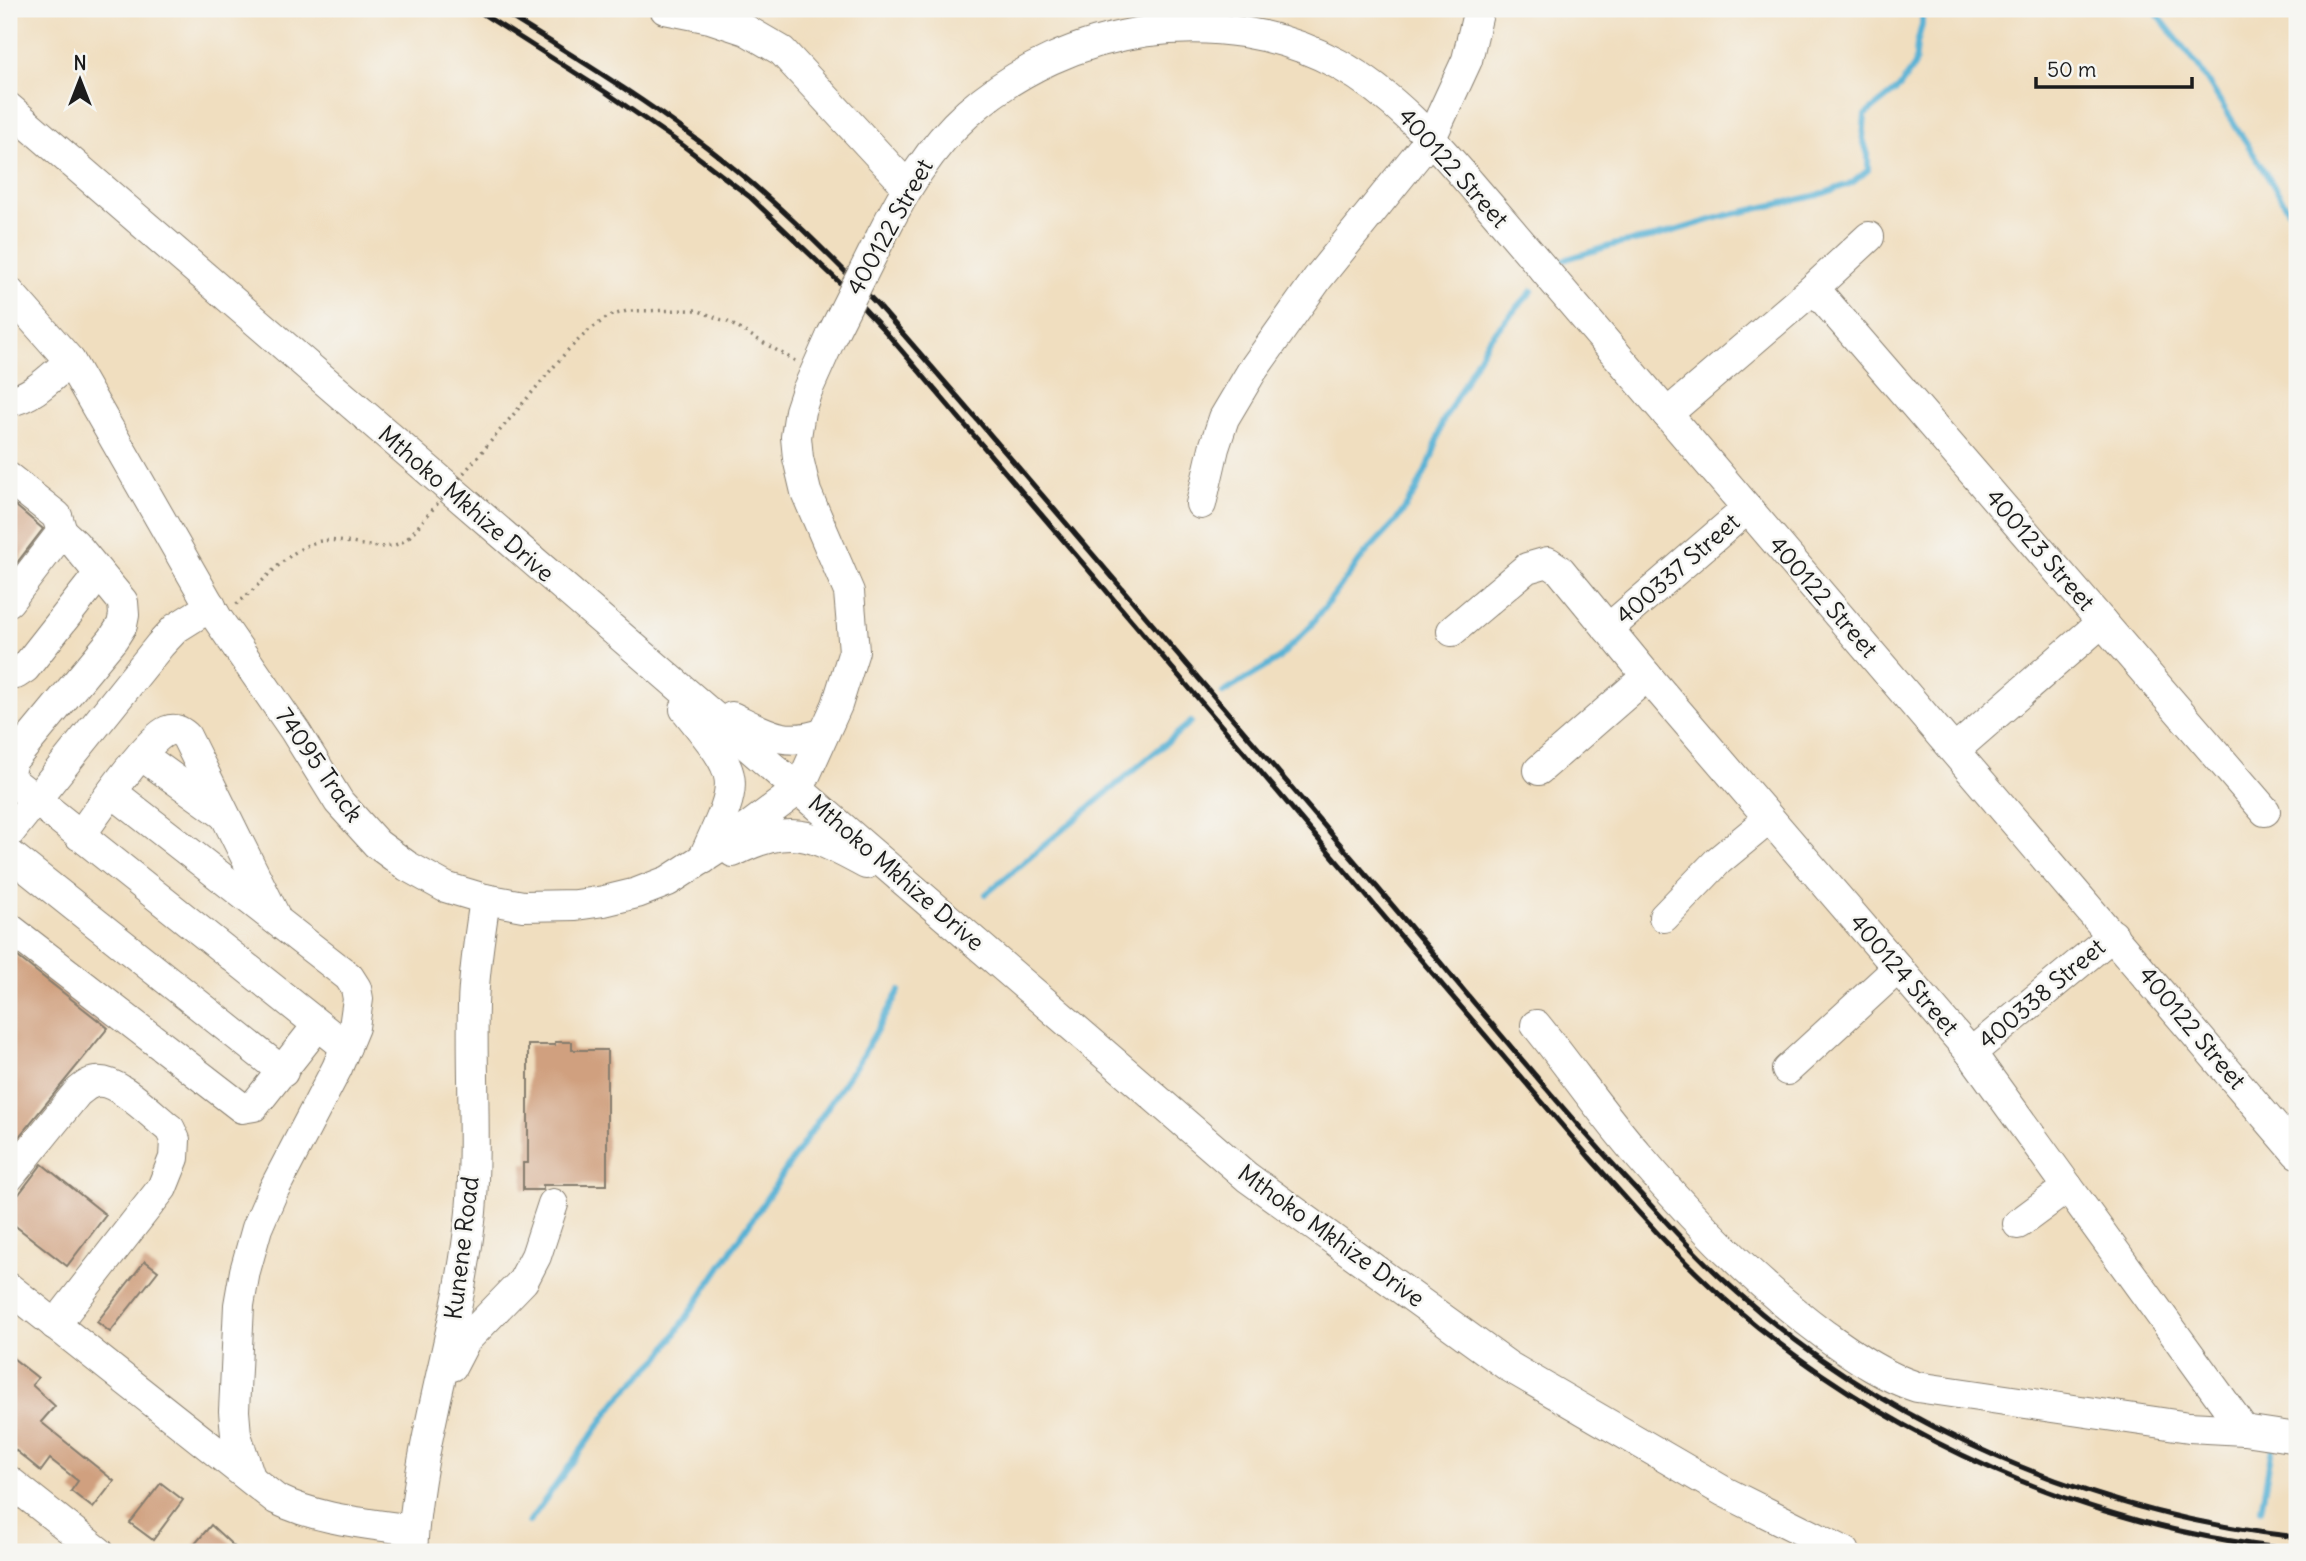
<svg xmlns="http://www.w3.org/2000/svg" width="2306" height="1561" viewBox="0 0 2306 1561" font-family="Delius,sans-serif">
	<rect width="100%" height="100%" fill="#f6f6f2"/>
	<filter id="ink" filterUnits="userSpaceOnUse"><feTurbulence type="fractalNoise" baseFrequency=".0143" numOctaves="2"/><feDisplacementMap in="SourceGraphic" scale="14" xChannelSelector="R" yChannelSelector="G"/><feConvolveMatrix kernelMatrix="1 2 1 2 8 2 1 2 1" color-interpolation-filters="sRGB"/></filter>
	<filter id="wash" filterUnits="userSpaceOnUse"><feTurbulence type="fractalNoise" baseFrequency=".00686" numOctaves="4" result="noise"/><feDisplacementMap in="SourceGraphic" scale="28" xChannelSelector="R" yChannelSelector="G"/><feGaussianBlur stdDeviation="1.57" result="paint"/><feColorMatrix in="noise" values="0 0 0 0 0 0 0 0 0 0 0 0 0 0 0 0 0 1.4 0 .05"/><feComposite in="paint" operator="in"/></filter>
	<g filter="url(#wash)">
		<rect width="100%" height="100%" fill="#f0debf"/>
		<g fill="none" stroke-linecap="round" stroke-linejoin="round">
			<g stroke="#56b1d4" stroke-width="6">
				<polyline points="2153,9 2198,66 2297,223"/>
				<polyline points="1563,260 1613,245 1654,237 1724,216 1819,195 1852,183 1868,170 1868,155 1863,139 1865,115 1899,88 1915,65 1917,44 1922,24 1922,9"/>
				<polyline points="1223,693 1277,660 1308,629 1364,555 1397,520 1416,491 1432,457 1442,423 1488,340 1532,291"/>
				<polyline points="986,894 1191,722"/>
				<polyline points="2261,1509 2272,1448"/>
				<polyline points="529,1522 618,1399 660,1357 862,1056 899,991"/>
			</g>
		</g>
		<g id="blocks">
			<g fill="#d0a07f">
				<polygon points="9,500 43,529 9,573"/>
				<polygon points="9,950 108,1028 9,1149"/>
				<polygon points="555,1042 572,1042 572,1050 607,1050 607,1185 543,1185 543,1190 523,1190 523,1163 528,1163 528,1045 555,1045"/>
				<polygon points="42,1164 106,1215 67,1266 9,1221 9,1207"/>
				<polygon points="145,1261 158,1271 110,1332 97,1322"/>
				<polygon points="9,1355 38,1378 32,1385 55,1406 41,1422 114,1481 93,1508 71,1491 78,1481 50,1459 41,1471 9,1445"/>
				<polygon points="161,1483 183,1500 153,1540 130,1523"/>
				<polygon points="211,1525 240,1552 188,1552"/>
			</g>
		</g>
	</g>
	<g filter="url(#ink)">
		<use href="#blocks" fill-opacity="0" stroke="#867d6e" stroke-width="2"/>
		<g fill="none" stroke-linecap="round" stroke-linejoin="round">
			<defs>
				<g id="minor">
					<polyline points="665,9 710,18 746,30 782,51 907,186"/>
					<polyline points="9,108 1247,1177 1508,1366 1723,1491 1845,1552"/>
					<path d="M881,237C904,191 929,148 968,113C1067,25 1220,0 1338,64C1400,98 1443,152 1488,204L2297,1153"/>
					<polyline points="1814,288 2265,811"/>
					<polyline points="9,292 70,361 217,618 295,731 339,802 377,844 407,866 445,887 485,899 523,906 576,905 604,901 637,893 668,881 730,841 799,789 837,705 854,651 849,592 806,492 798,458 796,437 800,411 806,393 832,335"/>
					<path d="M9,401C32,398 52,376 70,361"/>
					<polyline points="1667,414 1814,288 1869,237"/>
					<polyline points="9,478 57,516 62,532 75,544 123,602 124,615 122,625 113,639 12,761 9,772 11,780 346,1047"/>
					<polyline points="1201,504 1214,448 1224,418 1252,371 1318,278 1431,138 1467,60 1479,9"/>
					<polyline points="9,601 62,532"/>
					<polyline points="1608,629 1747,509"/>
					<polyline points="1452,631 1527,568 1548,562 1560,570 1647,676 1971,1053 2244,1430"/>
					<polyline points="9,674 16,674 25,668 99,574"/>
					<path d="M685,709C742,780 741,776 703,859"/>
					<path d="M732,717C767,734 785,747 824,733"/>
					<polyline points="1955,750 2102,622"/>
					<polyline points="141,755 223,814"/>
					<polyline points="1539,770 1647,676"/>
					<polyline points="112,792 349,977 356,988 358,999 354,1027 337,1068 273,1191 257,1228 245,1271 239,1305 234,1411 236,1435 250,1477"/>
					<polyline points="9,833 160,645 176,628 211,606"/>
					<path d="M80,836C95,815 147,739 167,731C175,728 180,731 186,736L274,914"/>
					<path d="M733,852C792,822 812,835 866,864"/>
					<polyline points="9,854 283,1072"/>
					<polyline points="1664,917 1718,861 1769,819"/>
					<polyline points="9,928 242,1108 254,1106 318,1025"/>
					<path d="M1536,1025C1571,1068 1602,1114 1638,1155C1694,1221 1756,1284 1825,1335C1855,1356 1882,1376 1917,1387L2189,1427L2244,1430L2297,1438"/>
					<polyline points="1971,1053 2113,935"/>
					<polyline points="1787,1070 1898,968"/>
					<path d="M9,1177L77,1093C83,1088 88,1083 96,1082C117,1078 153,1116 170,1129L175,1140L174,1158L162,1188L55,1325"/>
					<polyline points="2018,1224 2068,1187"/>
					<path d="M9,1288L276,1499C319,1520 366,1523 413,1530"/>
					<polyline points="452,1366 465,1341 523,1281 536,1256 553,1204"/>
					<polyline points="9,1481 99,1552"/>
					<path d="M412,1552C418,1437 460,1327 471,1212C477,1144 471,1073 473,1005C474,969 480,934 485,899"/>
				</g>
			</defs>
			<use href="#minor" stroke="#867d6e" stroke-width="32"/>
			<g stroke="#867d6e" stroke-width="3.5" stroke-dasharray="2 5" stroke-linecap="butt">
				<polyline points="486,447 567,351 588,331 609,316 627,311 696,310 728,322 795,361"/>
				<path d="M236,604C261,586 283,554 313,543C342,532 383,561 409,537"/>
			</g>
			<use href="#minor" stroke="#fff" stroke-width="30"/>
			<g stroke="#1c1c1c" stroke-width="5">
				<path d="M475,9L607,93L681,144L750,197L840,283L884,330L1589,1157C1634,1207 1677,1258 1728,1302C1886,1439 2089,1529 2297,1550"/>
				<path d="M498,9C579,59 663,110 737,171C787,212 832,258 877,304C1045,496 1209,692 1376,886C1462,987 1545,1091 1635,1188C1668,1224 1700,1260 1737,1292C1888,1428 2096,1515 2297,1537"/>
			</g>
			<defs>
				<polyline id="minor-bridge" points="832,335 881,237"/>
			</defs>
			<use href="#minor-bridge" stroke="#867d6e" stroke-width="32" stroke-linecap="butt"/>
			<polyline stroke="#867d6e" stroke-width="3.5" stroke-dasharray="2 5" stroke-linecap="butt" points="409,537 486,447"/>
			<use href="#minor-bridge" stroke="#fff" stroke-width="30"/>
		</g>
	</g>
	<g text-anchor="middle" stroke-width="5" stroke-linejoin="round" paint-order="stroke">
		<g font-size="24" fill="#1c1c1c" stroke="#f6f6f2">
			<text transform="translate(1453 168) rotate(48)" y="8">400122 Street</text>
			<text transform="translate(890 227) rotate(-61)" y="8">400122 Street</text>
			<text transform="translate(466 504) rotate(41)" y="8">Mthoko Mkhize Drive</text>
			<text transform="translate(2040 550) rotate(49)" y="8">400123 Street</text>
			<text transform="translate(1678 569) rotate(-41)" y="8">400337 Street</text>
			<text transform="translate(1823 597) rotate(49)" y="8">400122 Street</text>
			<text transform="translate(319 765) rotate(55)" y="8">74095 Track</text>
			<text transform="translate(896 873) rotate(41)" y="8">Mthoko Mkhize Drive</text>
			<text transform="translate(1904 975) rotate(49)" y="8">400124 Street</text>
			<text transform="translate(2042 994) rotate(-40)" y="8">400338 Street</text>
			<text transform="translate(2192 1028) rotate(50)" y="8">400122 Street</text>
			<text transform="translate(1331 1236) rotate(36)" y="8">Mthoko Mkhize Drive</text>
			<text transform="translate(462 1248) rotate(-83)" y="8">Kunene Road</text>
		</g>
	</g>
	<rect width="2306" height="1561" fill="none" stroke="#f6f6f2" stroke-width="35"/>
	<g transform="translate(80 80)" stroke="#f6f6f2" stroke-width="5" paint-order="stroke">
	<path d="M0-5L12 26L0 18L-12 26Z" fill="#1c1c1c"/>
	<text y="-10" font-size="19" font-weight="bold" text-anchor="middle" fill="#1c1c1c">N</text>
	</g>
	<path d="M2036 77v10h156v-10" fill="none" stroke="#1c1c1c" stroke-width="3.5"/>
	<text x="2047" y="77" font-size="21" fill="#1c1c1c" stroke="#f6f6f2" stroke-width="5" paint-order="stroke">50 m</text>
</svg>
